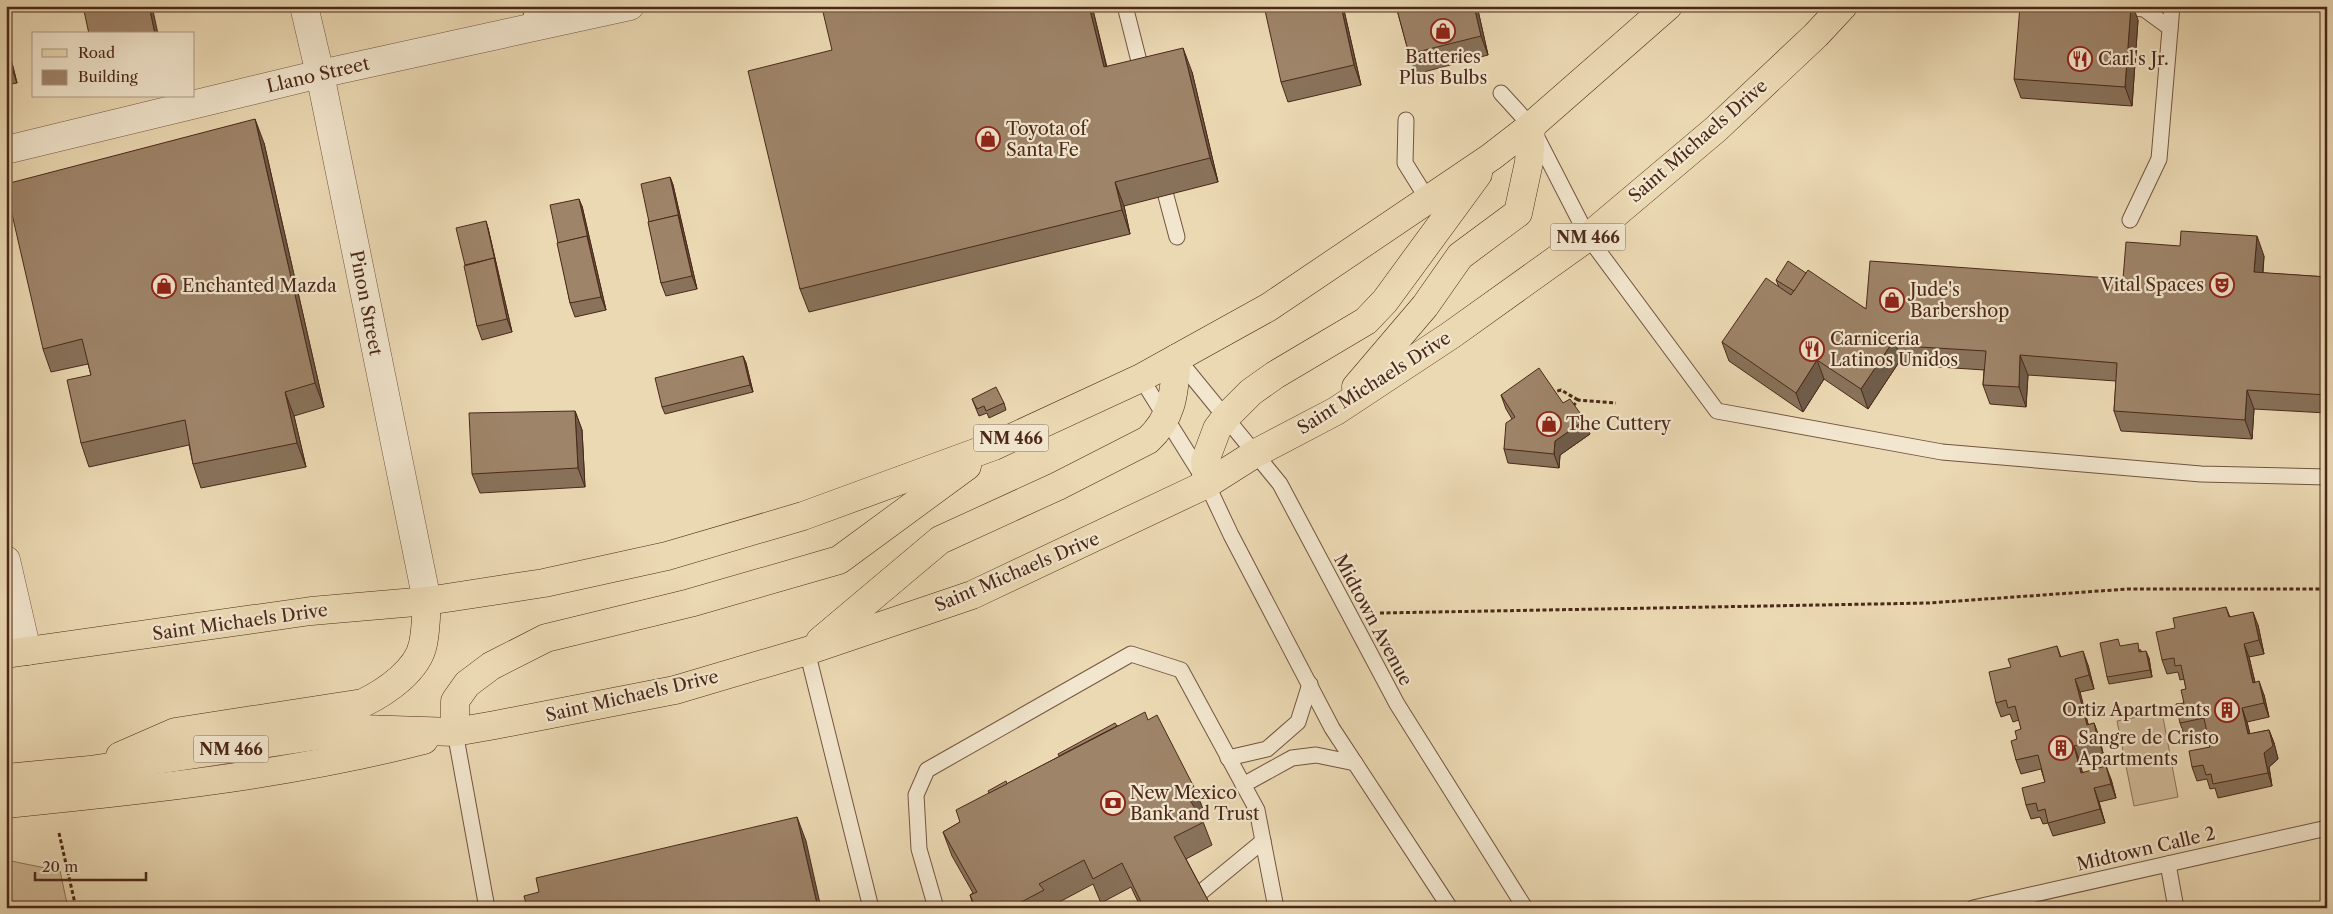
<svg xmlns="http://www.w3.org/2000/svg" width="2333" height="914" viewBox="0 0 2333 914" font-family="'Libre Caslon Text',serif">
	<rect width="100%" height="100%" fill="#ebd9b3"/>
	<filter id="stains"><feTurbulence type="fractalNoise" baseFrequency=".004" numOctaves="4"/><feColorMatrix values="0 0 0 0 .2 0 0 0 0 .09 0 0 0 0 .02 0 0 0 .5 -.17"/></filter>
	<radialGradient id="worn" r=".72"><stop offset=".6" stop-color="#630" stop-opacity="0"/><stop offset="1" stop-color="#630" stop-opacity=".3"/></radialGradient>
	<g fill="#d0bb99" stroke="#8e7259">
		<polygon points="2162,712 2178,797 2134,806 2117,721"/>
		<polygon points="6,860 60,871 68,908 6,908"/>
	</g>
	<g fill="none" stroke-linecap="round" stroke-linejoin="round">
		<defs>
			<g id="service">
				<polyline points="530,6 534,27"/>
				<polyline points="1125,6 1143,77"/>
				<polyline points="2110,6 2144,9 2170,28"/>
				<polyline points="1501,93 1531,126 1588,237 1717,411 1942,452 2201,474 2327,477"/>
				<polyline points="1406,120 1405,163 1428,200"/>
				<polyline points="1166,196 1177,237"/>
				<polyline points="2130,220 2159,159 2172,6"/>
				<polyline points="1177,358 1280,484 1397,704 1525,908"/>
				<polyline points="1141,378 1207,484 1231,535 1332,728 1450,908"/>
				<polyline points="807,651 871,908"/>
				<polyline points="455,732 487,908"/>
				<polyline points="1228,758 1267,749 1298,722 1310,684"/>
				<polyline points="1243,785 1292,758 1316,755 1355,763"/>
				<polyline points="2168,864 2176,908"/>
				<polyline points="1200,893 1263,841"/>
				<polyline points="936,908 919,849 916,795 927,770 1131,654 1181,670 1257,810 1276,908"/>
				<polyline points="1973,908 2327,828"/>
			</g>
			<g id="minor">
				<polyline points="304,6 320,74 427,601"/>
				<polyline points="6,150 320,74 630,6"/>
				<polyline points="6,560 27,651"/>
			</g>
			<g id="primary">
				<polyline points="1356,387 1425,306 1460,256 1518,213 1529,162 1531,126"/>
				<polyline points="1207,484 1205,461 1217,429 1226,417 1251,392 1275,375 1366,321 1385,301 1478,174"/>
				<path d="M820,641L940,540L1058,486L1148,440C1174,416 1174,391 1177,358"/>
				<polyline points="6,654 311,611 427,601 544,583 667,556 803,516 994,446 1141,378 1269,307 1491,157 1531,126 1668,6"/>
				<polyline points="455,732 455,701 467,684 491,666 546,638 690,603 839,560 967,466"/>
				<path d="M120,756L175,732L363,703C386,692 418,670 423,644C426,630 426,615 427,601"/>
				<polyline points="6,778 90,770 361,729 455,732 495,725 675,690 807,651 972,595 1207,484 1256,453 1336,411 1451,335 1588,237 1716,129 1816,35 1843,6"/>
				<path d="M6,804C146,790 288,775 424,740"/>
			</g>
		</defs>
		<use href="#service" stroke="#735440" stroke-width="17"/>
		<use href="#minor" stroke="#735440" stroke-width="29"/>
		<use href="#primary" stroke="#4b2819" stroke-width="29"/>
		<g stroke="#4b2819" stroke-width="3" stroke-dasharray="4 2.5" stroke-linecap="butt">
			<polyline points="1551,393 1561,390 1578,400"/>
			<polyline points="1573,406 1578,400 1616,403"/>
			<polyline points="1380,613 1929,603 2128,589 2327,589"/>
			<polyline points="59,833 76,908"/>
		</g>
		<use href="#service" stroke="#f2e6ce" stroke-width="15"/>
		<use href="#minor" stroke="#f2e6ce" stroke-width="28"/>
		<use href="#primary" stroke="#ebd9b3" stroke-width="28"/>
	</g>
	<g fill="#88725a" stroke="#4b2819">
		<polygon points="846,6 1092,6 1107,67 1192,72 1218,182 1124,206 1130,234 809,312 800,289 832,50"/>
		<polygon points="1343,6 1361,85 1288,102 1281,82"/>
		<polygon points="1396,6 1477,6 1488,55 1416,74 1409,54"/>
		<polygon points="2138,20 2132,106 2021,98 2014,79"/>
		<polygon points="6,39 17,83 6,85"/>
		<polygon points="264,143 324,407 294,416 306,467 201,488 193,464 189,445 89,467 81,443 91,375 88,364 51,372 43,349"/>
		<polygon points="670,177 673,185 697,289 666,296 661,283 649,222"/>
		<polygon points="582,206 606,310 575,317 570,303 558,243"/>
		<polygon points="488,228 512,332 482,340 477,326 465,265"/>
		<polygon points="2264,256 2263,273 2327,277 2327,413 2254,409 2252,439 2121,431 2114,411 2116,381 2028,375 2026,407 1990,404 1983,385 1984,370 1910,365 1901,359 1868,409 1824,379 1803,412 1729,361 1722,342 1779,287 1776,280 1806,273 1866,309 2123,279"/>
		<polygon points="743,356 746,363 753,392 665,414 662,407"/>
		<polygon points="1501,395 1563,403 1590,434 1560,455 1559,468 1508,463 1504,449 1512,419 1506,409"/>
		<polygon points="972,399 1004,403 1006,410 989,418 987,413 979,416"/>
		<polygon points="575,411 582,430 585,487 480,493 472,474"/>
		<polygon points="2226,607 2230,617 2258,625 2264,654 2249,657 2255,682 2264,695 2269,717 2247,722 2250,734 2269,730 2274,743 2278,759 2269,767 2272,786 2218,798 2215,788 2210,789 2207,779 2197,781 2192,767 2210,747 2207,732 2185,737 2180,723 2186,689 2184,679 2180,680 2178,672 2167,674 2162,660"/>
		<polygon points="2057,646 2061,657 2088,665 2094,689 2080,692 2088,725 2094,723 2099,737 2103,753 2079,759 2082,772 2111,779 2116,798 2099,802 2105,823 2053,836 2048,823 2043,824 2040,817 2031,819 2026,805 2045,782 2041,769 2021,774 2016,760 2017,739 2021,729 2019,720 2013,722 2010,714 2001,717 1996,703 2011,667"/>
		<polygon points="2121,646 2141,650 2141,652 2149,658 2152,677 2109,684 2107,677"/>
		<polygon points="1148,720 1206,817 1202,819 1212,845 1186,859 1212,908 1141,908 1131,887 1101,903 1093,884 1050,907 1050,908 974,908 970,895 973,893 952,856 943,832 960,822 1007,784 1117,726"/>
	</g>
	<g fill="#6f5c4a" stroke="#4b2819">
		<polygon points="149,6 152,6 158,34 155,34"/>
		<polygon points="1089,6 1092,6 1112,91 1104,67"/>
		<polygon points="1341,6 1343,6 1361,85 1354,65"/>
		<polygon points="1474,6 1477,6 1488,55 1481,36"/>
		<polygon points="2131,6 2133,6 2138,20 2132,106 2125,87"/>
		<polygon points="6,39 17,83 10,63 6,49"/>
		<polygon points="1183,48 1192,72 1218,182 1210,158"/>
		<polygon points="255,119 264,143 324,407 315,383"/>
		<polygon points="670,177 673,185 697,289 692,276"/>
		<polygon points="1115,182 1124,206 1130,234 1122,210"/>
		<polygon points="579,199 582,206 606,310 601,297"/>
		<polygon points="486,221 488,228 512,332 507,319"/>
		<polygon points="2257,236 2264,256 2261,292 2254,272"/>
		<polygon points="1894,340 1901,359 1868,409 1861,389"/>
		<polygon points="2020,355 2028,375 2026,407 2019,387"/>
		<polygon points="743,356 746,363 753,392 750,385"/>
		<polygon points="1817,360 1824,379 1803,412 1796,393"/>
		<polygon points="2247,390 2254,409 2252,439 2245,420"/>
		<polygon points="285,392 294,416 306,467 297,443"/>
		<polygon points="575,411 582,430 585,487 578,468"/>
		<polygon points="1585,420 1590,434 1560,455 1559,468 1554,454 1555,441"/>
		<polygon points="2253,612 2258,625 2264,654 2259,640"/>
		<polygon points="2244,644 2249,657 2258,696 2253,683"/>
		<polygon points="2083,651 2088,665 2094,689 2089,675"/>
		<polygon points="2146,651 2149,658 2152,677 2150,670"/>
		<polygon points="2075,679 2080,692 2092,739 2087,725"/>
		<polygon points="2259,681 2264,695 2269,717 2264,703"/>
		<polygon points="2242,708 2247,722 2253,748 2248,734"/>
		<polygon points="2094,723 2099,737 2103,753 2098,740"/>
		<polygon points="2269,730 2274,743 2278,759 2269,767 2272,786 2268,773 2264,753"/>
		<polygon points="2074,746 2079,759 2086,786 2081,773"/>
		<polygon points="2106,766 2111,779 2116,798 2111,784"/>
		<polygon points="2094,788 2099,802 2105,823 2100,809"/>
		<polygon points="1197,793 1206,817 1198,822 1189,799"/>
		<polygon points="797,817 806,841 821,908 818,908"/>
	</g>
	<g fill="#9e8469" stroke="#4b2819">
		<polygon points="83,6 149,6 155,34 89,34"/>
		<polygon points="846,6 1089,6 1104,67 1183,48 1210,158 1115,182 1122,210 800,289 748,71 832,50 823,12"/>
		<polygon points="1264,6 1341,6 1354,65 1281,82"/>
		<polygon points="1396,6 1474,6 1481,36 1409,54"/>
		<polygon points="2020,6 2131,6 2125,87 2014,79"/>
		<polygon points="6,49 10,63 6,64"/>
		<polygon points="255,119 315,383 285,392 297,443 193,464 185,420 81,443 67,380 91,375 82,339 43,349 6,188 6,184"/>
		<polygon points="670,177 680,222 678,215 649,222 641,184"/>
		<polygon points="579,199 589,243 587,236 558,243 550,205"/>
		<polygon points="678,215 692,276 661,283 648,222"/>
		<polygon points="486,221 496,265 494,258 465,265 456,228"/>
		<polygon points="2181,231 2257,236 2254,272 2327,277 2327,395 2247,390 2245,420 2114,411 2117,363 2020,355 2019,387 1983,385 1986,351 1903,346 1894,340 1861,389 1817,360 1796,393 1722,342 1766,278 1791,295 1808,270 1866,309 1870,261 2123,279 2126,242 2180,246"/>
		<polygon points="587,236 601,297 570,303 557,243"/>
		<polygon points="494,258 507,319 477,326 464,266"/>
		<polygon points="1788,261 1806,273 1794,291 1776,280"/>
		<polygon points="743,356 750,385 662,407 655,378"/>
		<polygon points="1539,368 1563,403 1570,399 1585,420 1555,441 1554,454 1504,449 1506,423 1515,417 1501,395"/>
		<polygon points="996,387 1004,403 986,411 984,406 977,409 972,399"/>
		<polygon points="575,411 578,468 472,474 469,413"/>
		<polygon points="2226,607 2229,617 2253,612 2259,640 2244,644 2253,683 2259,681 2264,703 2242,708 2248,734 2269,730 2273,746 2264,753 2268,773 2213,784 2211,774 2206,775 2203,765 2192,767 2189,751 2210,747 2204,718 2180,723 2176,704 2184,703 2181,690 2186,689 2181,665 2175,666 2174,658 2162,660 2156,632 2175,628 2173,618"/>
		<polygon points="2118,639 2120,646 2138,643 2139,652 2146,651 2150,670 2107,677 2100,643"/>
		<polygon points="2057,646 2060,657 2083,651 2089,675 2075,679 2087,725 2094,723 2098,740 2074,746 2081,773 2106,766 2111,784 2094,788 2100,809 2048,823 2045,809 2038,811 2036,803 2026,805 2022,788 2045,782 2038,755 2016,760 2011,741 2017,739 2015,731 2021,729 2015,706 2008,708 2006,700 1996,703 1989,672 2011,667 2008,659"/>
		<polygon points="1145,712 1148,720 1157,715 1197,793 1189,799 1204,822 1174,837 1212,908 1144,908 1122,863 1093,879 1084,860 1039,884 1044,890 1010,908 976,908 970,895 977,892 943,832 960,822 956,810"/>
		<polygon points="1115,723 1117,726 1059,756 1058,754"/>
		<polygon points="1006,781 1007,784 989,793 988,791"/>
		<polygon points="797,817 818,908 527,908 524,896 539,892 536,878"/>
	</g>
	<defs>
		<symbol id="shop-ring" viewBox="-11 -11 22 22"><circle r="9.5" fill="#f2e6ce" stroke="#8f2418" stroke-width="1.5"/><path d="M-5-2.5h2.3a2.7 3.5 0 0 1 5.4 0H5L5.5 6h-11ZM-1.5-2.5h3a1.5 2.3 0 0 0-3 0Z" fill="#8f2418"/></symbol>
		<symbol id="restaurant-ring" viewBox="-11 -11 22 22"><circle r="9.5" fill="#f2e6ce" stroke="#8f2418" stroke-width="1.5"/><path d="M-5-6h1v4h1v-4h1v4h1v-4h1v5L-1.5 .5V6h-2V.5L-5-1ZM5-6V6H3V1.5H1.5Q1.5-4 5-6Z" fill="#8f2418"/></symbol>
		<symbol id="theatre-ring" viewBox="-11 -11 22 22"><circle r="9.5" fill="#f2e6ce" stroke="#8f2418" stroke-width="1.5"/><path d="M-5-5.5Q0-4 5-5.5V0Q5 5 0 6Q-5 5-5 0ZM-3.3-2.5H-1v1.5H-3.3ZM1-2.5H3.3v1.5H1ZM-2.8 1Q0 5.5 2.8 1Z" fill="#8f2418"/></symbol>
		<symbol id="building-ring" viewBox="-11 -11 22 22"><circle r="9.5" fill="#f2e6ce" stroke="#8f2418" stroke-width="1.5"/><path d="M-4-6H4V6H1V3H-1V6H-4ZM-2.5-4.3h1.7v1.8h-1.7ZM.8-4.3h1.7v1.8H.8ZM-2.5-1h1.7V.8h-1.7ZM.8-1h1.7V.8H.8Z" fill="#8f2418"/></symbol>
		<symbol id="bank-ring" viewBox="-11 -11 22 22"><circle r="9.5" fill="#f2e6ce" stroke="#8f2418" stroke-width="1.5"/><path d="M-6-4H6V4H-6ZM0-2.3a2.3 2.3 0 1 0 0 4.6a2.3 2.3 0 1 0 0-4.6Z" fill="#8f2418"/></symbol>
	</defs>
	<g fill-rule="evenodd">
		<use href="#shop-ring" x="1429" y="17" width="28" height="28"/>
		<use href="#restaurant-ring" x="2066" y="45" width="28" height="28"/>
		<use href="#shop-ring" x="974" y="125" width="28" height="28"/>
		<use href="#theatre-ring" x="2208" y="271" width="28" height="28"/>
		<use href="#shop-ring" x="150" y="272" width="28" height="28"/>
		<use href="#shop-ring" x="1878" y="286" width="28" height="28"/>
		<use href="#restaurant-ring" x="1798" y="335" width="28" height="28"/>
		<use href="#shop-ring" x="1535" y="410" width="28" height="28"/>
		<use href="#building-ring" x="2213" y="696" width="28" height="28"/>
		<use href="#building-ring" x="2047" y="734" width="28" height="28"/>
		<use href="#bank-ring" x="1099" y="789" width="28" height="28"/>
	</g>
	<g text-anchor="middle" stroke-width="4.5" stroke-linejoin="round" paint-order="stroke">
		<g fill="#f2e6ce" stroke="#7d614f" stroke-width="1">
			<rect x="1550.5" y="223.5" width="75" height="27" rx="4"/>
			<rect x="973.5" y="424.5" width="75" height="27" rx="4"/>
			<rect x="193.5" y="735.5" width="75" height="27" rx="4"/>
		</g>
		<g font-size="16" font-weight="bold" fill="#4b2819">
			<text x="1588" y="243">NM 466</text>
			<text x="1011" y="444">NM 466</text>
			<text x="231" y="755">NM 466</text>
		</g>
		<g font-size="18" fill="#4b2819" stroke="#f2e6ce" text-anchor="start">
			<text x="1443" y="63" text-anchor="middle">Batteries<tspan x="1443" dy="21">Plus Bulbs</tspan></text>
			<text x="2098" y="65">Carl's Jr.</text>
			<text x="1006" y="135">Toyota of<tspan x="1006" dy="21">Santa Fe</tspan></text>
			<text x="2204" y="291" text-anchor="end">Vital Spaces</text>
			<text x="182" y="292">Enchanted Mazda</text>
			<text x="1910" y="296">Jude's<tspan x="1910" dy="21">Barbershop</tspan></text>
			<text x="1830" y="345">Carniceria<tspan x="1830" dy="21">Latinos Unidos</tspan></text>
			<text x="1566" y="430">The Cuttery</text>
			<text x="2210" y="716" text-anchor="end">Ortiz Apartments</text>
			<text x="2078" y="744">Sangre de Cristo<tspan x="2078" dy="21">Apartments</tspan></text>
			<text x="1130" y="799">New Mexico<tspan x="1130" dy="21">Bank and Trust</tspan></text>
		</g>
		<g font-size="18" fill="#4b2819" stroke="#f2e6ce">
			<text transform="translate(318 75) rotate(-13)" y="6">Llano Street</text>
			<text transform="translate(1698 141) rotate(-41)" y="6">Saint Michaels Drive</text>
			<text transform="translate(366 303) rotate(79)" y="6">Pinon Street</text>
			<text transform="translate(1374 383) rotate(-32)" y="6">Saint Michaels Drive</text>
			<text transform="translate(1017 572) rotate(-23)" y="6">Saint Michaels Drive</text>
			<text transform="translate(1373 620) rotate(62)" y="6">Midtown Avenue</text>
			<text transform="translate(240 622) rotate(-8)" y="6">Saint Michaels Drive</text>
			<text transform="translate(632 696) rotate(-13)" y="6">Saint Michaels Drive</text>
			<text transform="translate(2146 849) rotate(-13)" y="6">Midtown Calle 2</text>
		</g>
	</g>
	<rect width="2333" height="914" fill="none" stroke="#ebd9b3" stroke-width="25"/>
	<rect x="8" y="8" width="2318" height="899" fill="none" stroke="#4b2819" stroke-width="2.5"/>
	<rect x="12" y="12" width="2308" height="889" fill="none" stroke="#4b2819"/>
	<rect x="32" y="32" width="162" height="65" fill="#f2e6ce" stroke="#af9a86"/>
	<rect x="42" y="49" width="25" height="8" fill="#ebd9b3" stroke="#af9a86"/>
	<text x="78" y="58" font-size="15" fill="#4b2819">Road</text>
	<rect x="42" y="70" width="25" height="15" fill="#9e8469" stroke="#af9a86"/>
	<text x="78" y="82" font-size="15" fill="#4b2819">Building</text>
	<path d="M35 872v8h111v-8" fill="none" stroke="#4b2819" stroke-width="2.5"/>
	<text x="42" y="872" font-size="15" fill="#4b2819" stroke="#f2e6ce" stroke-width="4" paint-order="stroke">20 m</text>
	<rect width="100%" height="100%" filter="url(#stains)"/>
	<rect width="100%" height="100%" fill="url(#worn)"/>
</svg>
